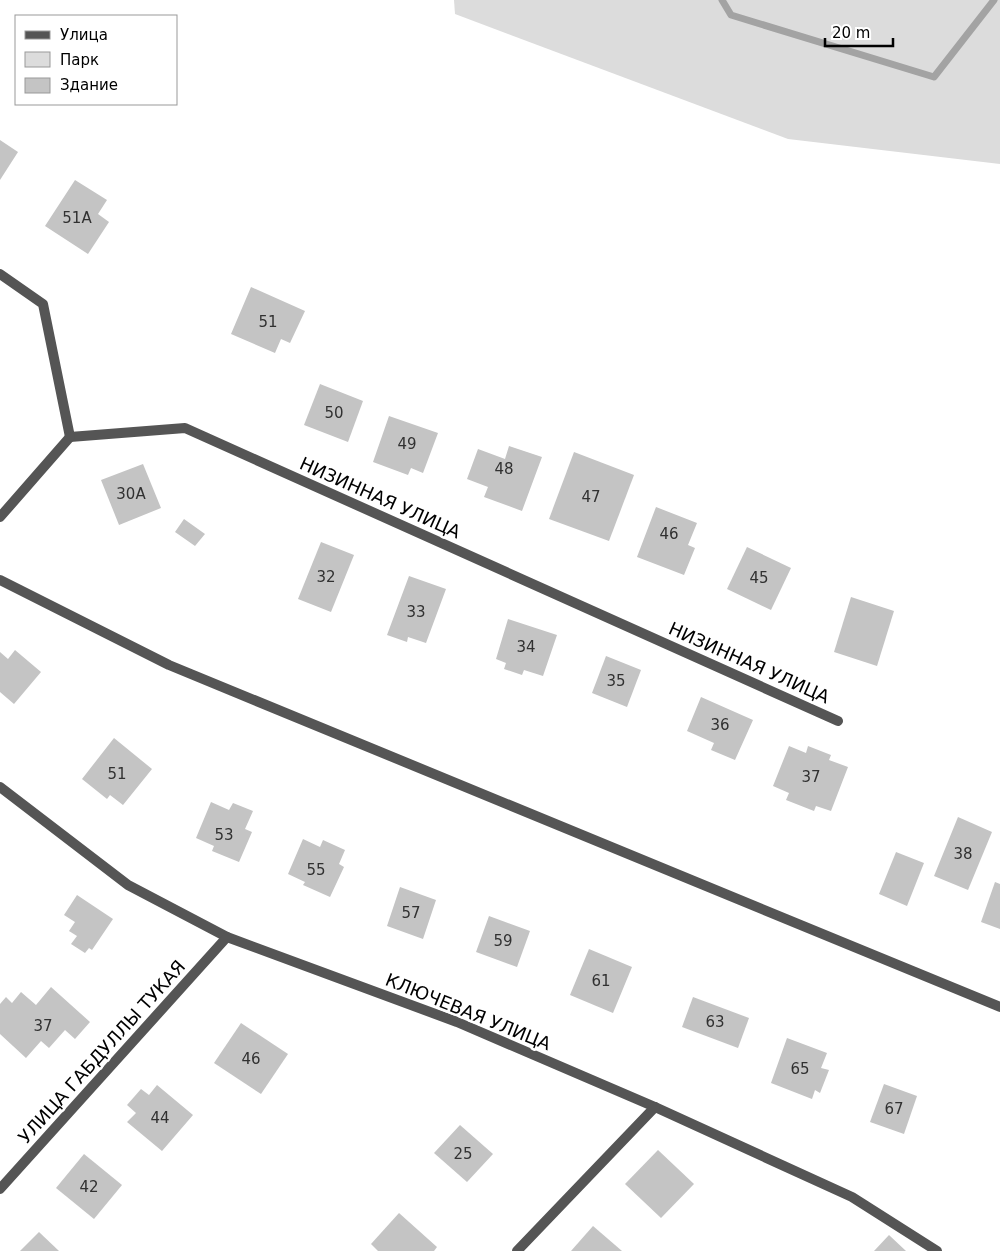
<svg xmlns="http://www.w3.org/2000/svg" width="1000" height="1251" viewBox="0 0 1000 1251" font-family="'DejaVu Sans',sans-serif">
	<rect width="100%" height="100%" fill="#fff"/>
	<polygon fill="#dcdcdc" points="454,0 1000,0 1000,164 788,139 455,14"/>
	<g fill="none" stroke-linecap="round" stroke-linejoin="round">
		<polyline stroke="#a3a3a3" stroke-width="7" points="722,0 731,15 934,77 994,0"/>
	</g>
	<g fill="#c4c4c4">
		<polygon points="0,140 18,152 0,180"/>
		<polygon points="75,180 107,200 98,214 109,222 88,254 45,226"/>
		<polygon points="251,287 305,311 290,343 281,339 275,353 231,334"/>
		<polygon points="320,384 363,401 348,442 304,425"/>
		<polygon points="389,416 438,433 423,473 411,468 408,475 373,462"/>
		<polygon points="509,446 542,457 522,511 484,497 488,487 467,479 478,449 505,459"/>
		<polygon points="574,452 634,475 609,541 549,519"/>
		<polygon points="143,464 161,508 119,525 101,480"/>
		<polygon points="656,507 697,523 688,545 695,548 684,575 637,557"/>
		<polygon points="184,519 205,534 195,546 175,532"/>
		<polygon points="321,542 354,555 331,612 298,599"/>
		<polygon points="747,547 791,568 771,610 727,589"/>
		<polygon points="409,576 446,589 426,643 408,637 407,642 387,635"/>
		<polygon points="851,597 894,611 877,666 834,652"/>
		<polygon points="508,619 557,635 543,676 524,670 522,675 504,669 506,663 496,659"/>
		<polygon points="15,650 41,672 14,704 0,692 0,652 8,659"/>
		<polygon points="606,656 641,670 627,707 592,693"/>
		<polygon points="701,697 753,720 735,760 711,750 714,743 687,731"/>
		<polygon points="114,738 152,769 123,805 110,795 107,799 82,779"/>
		<polygon points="789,746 806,753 808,746 831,755 829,760 848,767 831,811 816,806 814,811 786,800 789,793 773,786"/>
		<polygon points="211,802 229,810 233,803 253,811 245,829 252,832 239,862 212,851 214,846 196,838"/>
		<polygon points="958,817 992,832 968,890 934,876"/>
		<polygon points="303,839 320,847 323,840 345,850 339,864 344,867 330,897 303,885 305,882 288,874"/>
		<polygon points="896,852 924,863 907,906 879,894"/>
		<polygon points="995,882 1000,884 1000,929 981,922"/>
		<polygon points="400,887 436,900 423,939 387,926"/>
		<polygon points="77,895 113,919 92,950 89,948 85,953 71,944 77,936 69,931 75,922 64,915"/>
		<polygon points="489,916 530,931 517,967 476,952"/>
		<polygon points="589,949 632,967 613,1013 570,995"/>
		<polygon points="51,987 90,1022 75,1039 65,1030 49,1048 41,1041 26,1058 0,1034 0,1004 6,997 12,1003 21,992 36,1005"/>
		<polygon points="693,997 749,1018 738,1048 682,1027"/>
		<polygon points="241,1023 288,1054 261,1094 214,1063"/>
		<polygon points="787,1038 827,1053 821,1068 829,1070 820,1093 815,1090 812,1099 771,1083"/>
		<polygon points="884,1084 917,1096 904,1134 870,1122"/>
		<polygon points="157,1085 193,1115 162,1151 127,1122 136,1113 127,1105 141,1089 149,1095"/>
		<polygon points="460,1125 493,1154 467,1182 434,1153"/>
		<polygon points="658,1150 694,1184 661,1218 625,1184"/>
		<polygon points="84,1154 122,1185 94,1219 56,1188"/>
		<polygon points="399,1213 437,1247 434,1251 378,1251 371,1244"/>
		<polygon points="593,1226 622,1251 571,1251"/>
		<polygon points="39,1232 59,1251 20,1251"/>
		<polygon points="889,1235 906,1251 874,1251"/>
	</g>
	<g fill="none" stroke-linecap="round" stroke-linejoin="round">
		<g stroke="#555" stroke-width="10">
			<polyline points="0,274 43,304 70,437 185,428 838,721"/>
			<polyline points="0,517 70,437"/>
			<polyline points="0,580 169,665 1000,1007"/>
			<polyline points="0,787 128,885 227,937 457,1022 655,1107 852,1197 937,1251"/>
			<polyline points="0,1189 227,937"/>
			<polyline points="517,1251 655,1107"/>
		</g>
	</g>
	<g text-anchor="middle" stroke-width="5" stroke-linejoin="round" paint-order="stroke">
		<g font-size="15" fill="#313131">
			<text x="77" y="223">51А</text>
			<text x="268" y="327">51</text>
			<text x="334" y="418">50</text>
			<text x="407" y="449">49</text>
			<text x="504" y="474">48</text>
			<text x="131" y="499">30А</text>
			<text x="591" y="502">47</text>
			<text x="669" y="539">46</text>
			<text x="326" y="582">32</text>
			<text x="759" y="583">45</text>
			<text x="416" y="617">33</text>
			<text x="526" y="652">34</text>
			<text x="616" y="686">35</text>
			<text x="720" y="730">36</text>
			<text x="117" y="779">51</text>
			<text x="811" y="782">37</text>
			<text x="224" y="840">53</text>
			<text x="963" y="859">38</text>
			<text x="316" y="875">55</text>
			<text x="411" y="918">57</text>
			<text x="503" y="946">59</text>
			<text x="601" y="986">61</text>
			<text x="715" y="1027">63</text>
			<text x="43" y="1031">37</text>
			<text x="251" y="1064">46</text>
			<text x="800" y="1074">65</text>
			<text x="894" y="1114">67</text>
			<text x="160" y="1123">44</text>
			<text x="463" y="1159">25</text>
			<text x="89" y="1192">42</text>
		</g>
		<g font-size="18" fill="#000" stroke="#fff">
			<text transform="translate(380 498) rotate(24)" y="6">НИЗИННАЯ УЛИЦА</text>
			<text transform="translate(749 663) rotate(24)" y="6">НИЗИННАЯ УЛИЦА</text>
			<text transform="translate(468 1012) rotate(22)" y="6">КЛЮЧЕВАЯ УЛИЦА</text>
			<text transform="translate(102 1052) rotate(-48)" y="6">УЛИЦА ГАБДУЛЛЫ ТУКАЯ</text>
		</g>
	</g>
	<rect x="15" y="15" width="162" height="90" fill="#ffffff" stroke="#999999"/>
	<rect x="25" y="31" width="25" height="8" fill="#555555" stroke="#999999"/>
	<text x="60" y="40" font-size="15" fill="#000000">Улица</text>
	<rect x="25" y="52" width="25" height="15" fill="#dcdcdc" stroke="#999999"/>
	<text x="60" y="65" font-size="15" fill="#000000">Парк</text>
	<rect x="25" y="78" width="25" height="15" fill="#c4c4c4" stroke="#999999"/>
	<text x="60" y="90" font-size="15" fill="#000000">Здание</text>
	<path d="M825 38v8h68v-8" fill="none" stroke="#000000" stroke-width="2.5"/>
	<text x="832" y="38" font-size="15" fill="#000000" stroke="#ffffff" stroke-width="4" paint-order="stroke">20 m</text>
</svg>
